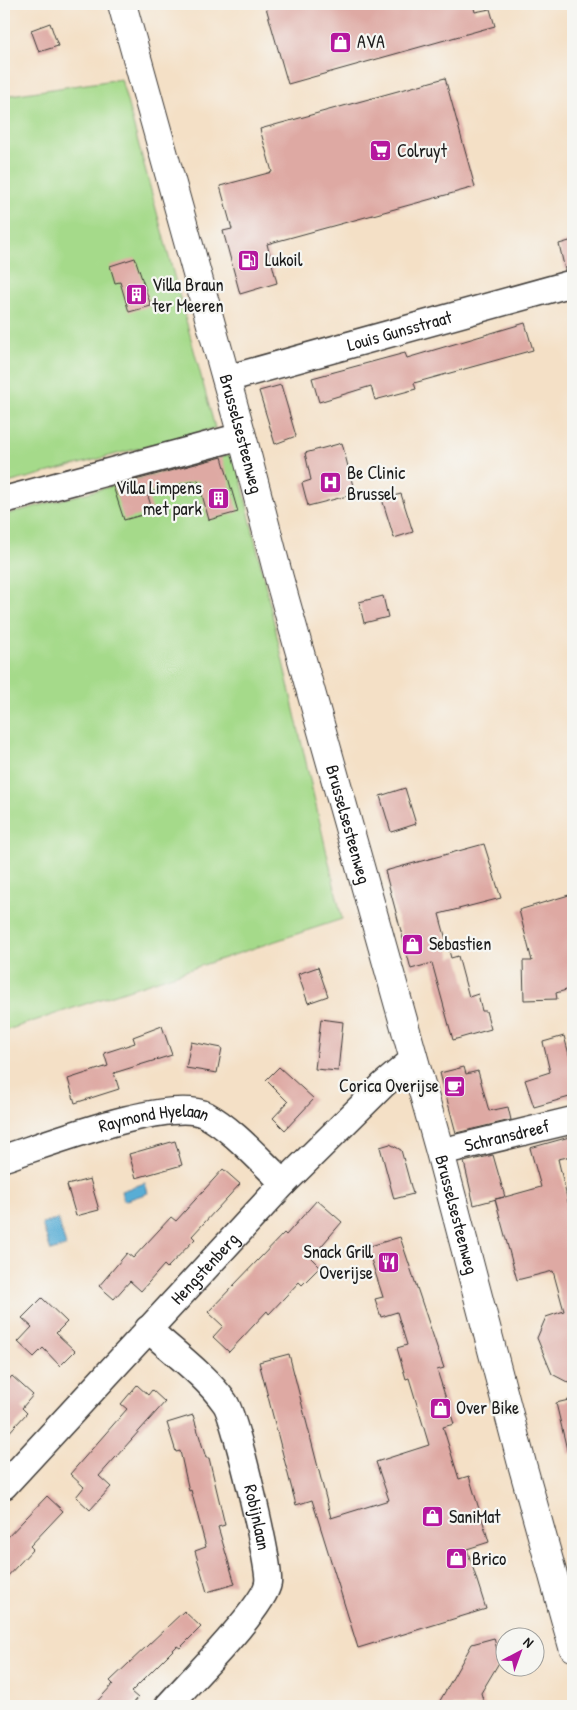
<svg xmlns="http://www.w3.org/2000/svg" width="577" height="1710" viewBox="0 0 577 1710" font-family="'Patrick Hand',sans-serif">
	<rect width="100%" height="100%" fill="#f6f6f2"/>
	<filter id="ink" filterUnits="userSpaceOnUse"><feTurbulence type="fractalNoise" baseFrequency=".02" numOctaves="2"/><feDisplacementMap in="SourceGraphic" scale="10" xChannelSelector="R" yChannelSelector="G"/><feConvolveMatrix kernelMatrix="1 2 1 2 8 2 1 2 1" color-interpolation-filters="sRGB"/></filter>
	<filter id="wash" filterUnits="userSpaceOnUse"><feTurbulence type="fractalNoise" baseFrequency=".0096" numOctaves="4" result="noise"/><feDisplacementMap in="SourceGraphic" scale="20" xChannelSelector="R" yChannelSelector="G"/><feGaussianBlur stdDeviation="1.12" result="paint"/><feColorMatrix in="noise" values="0 0 0 0 0 0 0 0 0 0 0 0 0 0 0 0 0 1.4 0 .05"/><feComposite in="paint" operator="in"/></filter>
	<g filter="url(#wash)">
		<rect width="100%" height="100%" fill="#f4e0c6"/>
		<g fill="#a5da8a" stroke="#607b53">
			<polygon points="121,79 215,428 4,484 4,96"/>
			<polygon points="235,453 342,919 4,1031 4,515"/>
		</g>
		<g fill="#59add5" stroke="#3a6478">
			<polygon points="145,1183 148,1193 124,1201 121,1191"/>
			<polygon points="58,1219 66,1246 51,1251 42,1224"/>
		</g>
		<g id="blocks">
			<g fill="#dea9a3">
				<polygon points="265,4 473,4 475,12 490,9 495,26 288,84"/>
				<polygon points="50,23 58,46 39,52 31,30"/>
				<polygon points="445,78 475,187 267,244 277,283 240,294 223,231 232,229 220,186 272,172 260,129"/>
				<polygon points="573,240 573,268 565,270 559,244"/>
				<polygon points="135,258 151,306 129,312 120,282 115,283 110,266"/>
				<polygon points="525,323 533,350 414,383 416,389 375,400 371,386 319,402 312,378 405,353 407,358"/>
				<polygon points="281,385 296,436 275,444 259,391"/>
				<polygon points="342,443 355,494 308,506 302,483 311,480 305,453"/>
				<polygon points="222,457 238,512 209,520 198,480 147,493 153,512 124,520 113,486"/>
				<polygon points="401,494 413,532 394,538 382,499"/>
				<polygon points="383,596 388,617 364,623 359,602"/>
				<polygon points="405,788 416,824 391,832 380,796"/>
				<polygon points="484,844 501,898 439,914 451,958 458,956 469,997 478,994 482,1011 486,1011 491,1029 453,1040 432,963 411,969 385,871"/>
				<polygon points="569,895 573,910 573,988 556,993 557,999 524,1000 523,961 532,961 519,910"/>
				<polygon points="318,967 328,996 308,1003 298,974"/>
				<polygon points="321,1019 343,1022 338,1071 315,1069"/>
				<polygon points="162,1026 172,1055 114,1073 119,1089 75,1103 68,1079 108,1066 104,1053 135,1043 133,1037"/>
				<polygon points="564,1036 573,1069 573,1096 534,1107 525,1080 550,1072 543,1042"/>
				<polygon points="191,1042 222,1048 217,1073 186,1068"/>
				<polygon points="279,1067 314,1099 285,1130 273,1118 288,1102 266,1080"/>
				<polygon points="464,1067 466,1074 478,1071 489,1111 508,1107 511,1120 456,1133 440,1073"/>
				<polygon points="573,1136 573,1156 558,1159 573,1223 573,1385 552,1374 537,1338 546,1317 564,1311 553,1271 517,1280 495,1199 504,1197 474,1205 464,1162 493,1155 505,1197 541,1187 530,1148"/>
				<polygon points="175,1141 182,1165 136,1178 129,1154"/>
				<polygon points="390,1144 401,1150 413,1194 394,1199 380,1147"/>
				<polygon points="223,1169 240,1184 192,1236 195,1239 167,1268 164,1265 141,1291 130,1281 114,1299 99,1286 127,1253 133,1258 171,1217 176,1221"/>
				<polygon points="90,1179 99,1210 76,1216 67,1185"/>
				<polygon points="317,1200 342,1222 311,1258 320,1267 302,1285 299,1282 269,1314 267,1311 229,1352 213,1337 223,1326 208,1312 284,1233 286,1235"/>
				<polygon points="400,1237 444,1368 437,1370 454,1424 443,1427 459,1479 469,1476 489,1542 467,1549 486,1609 358,1648 312,1500 296,1505 259,1362 289,1354 331,1518 389,1500 376,1462 429,1445 409,1378 406,1379 397,1348 407,1345 397,1312 381,1317 375,1299 383,1297 367,1247"/>
				<polygon points="42,1298 67,1322 56,1333 75,1351 60,1366 43,1348 34,1357 18,1342 32,1327 22,1318"/>
				<polygon points="12,1376 33,1395 22,1408 27,1413 4,1438 4,1385"/>
				<polygon points="137,1385 148,1395 152,1390 165,1402 99,1476 111,1487 90,1510 76,1497 84,1487 70,1474 127,1409 121,1404"/>
				<polygon points="573,1399 573,1453 568,1454 556,1403"/>
				<polygon points="193,1415 206,1458 209,1458 225,1525 218,1527 235,1584 207,1592 195,1551 206,1547 191,1490 189,1491 180,1451 176,1452 167,1423"/>
				<polygon points="47,1496 63,1511 30,1546 33,1549 4,1580 4,1541"/>
				<polygon points="184,1611 201,1627 180,1648 177,1646 131,1692 138,1698 131,1706 93,1706 113,1684 110,1681"/>
				<polygon points="494,1638 500,1661 481,1693 485,1706 437,1706 472,1644"/>
			</g>
		</g>
	</g>
	<g filter="url(#ink)">
		<use href="#blocks" fill-opacity="0" stroke="#3c3936" stroke-width="1"/>
		<g fill="none" stroke-linecap="round" stroke-linejoin="round">
			<defs>
				<g id="minor">
					<path id="s1" d="M226,379L573,283"/>
					<polyline points="4,500 242,436"/>
					<path id="s2" d="M440,1152L573,1120"/>
					<path id="s3" d="M4,1158C45,1145 171,1096 206,1115C234,1130 261,1162 284,1183"/>
					<path id="s4" d="M148,1329C173,1352 206,1376 225,1403C235,1416 271,1567 268,1583C264,1608 188,1683 168,1706"/>
					<path id="s5" d="M4,1486L284,1183L383,1085L414,1059"/>
				</g>
				<g id="major">
					<path id="s6" d="M122,4L242,436L279,578L440,1152L522,1464L573,1647"/>
				</g>
			</defs>
			<use href="#minor" stroke="#3c3936" stroke-width="29"/>
			<use href="#major" stroke="#3c3936" stroke-width="30"/>
			<use href="#minor" stroke="#fff" stroke-width="26"/>
			<use href="#major" stroke="#fff" stroke-width="28"/>
		</g>
	</g>
	<defs>
		<symbol id="shop-square" viewBox="-11 -11 22 22"><rect x="-9" y="-9" width="18" height="18" rx="4" fill="#b5179e" stroke="#f6f6f2"/><path d="M-5-2.5h2.3a2.7 3.5 0 0 1 5.4 0H5L5.5 6h-11ZM-1.5-2.5h3a1.5 2.3 0 0 0-3 0Z" fill="#fff"/></symbol>
		<symbol id="supermarket-square" viewBox="-11 -11 22 22"><rect x="-9" y="-9" width="18" height="18" rx="4" fill="#b5179e" stroke="#f6f6f2"/><path d="M-6-5.5h2.5l.6 2H6L4.5 2H-2.5L-4.4-4H-6ZM-1.5 3.2a1.3 1.3 0 1 0 .1 0ZM3 3.2a1.3 1.3 0 1 0 .1 0Z" fill="#fff"/></symbol>
		<symbol id="fuel-square" viewBox="-11 -11 22 22"><rect x="-9" y="-9" width="18" height="18" rx="4" fill="#b5179e" stroke="#f6f6f2"/><path d="M-5.5-6h7V0h2V4h1.3V-2.5L3-4.5l.8-.8L6-3V5H2.5V1h-1V6h-7ZM-4.2-4.7v3.2H.2V-4.7Z" fill="#fff"/></symbol>
		<symbol id="building-square" viewBox="-11 -11 22 22"><rect x="-9" y="-9" width="18" height="18" rx="4" fill="#b5179e" stroke="#f6f6f2"/><path d="M-4-6H4V6H1V3H-1V6H-4ZM-2.5-4.3h1.7v1.8h-1.7ZM.8-4.3h1.7v1.8H.8ZM-2.5-1h1.7V.8h-1.7ZM.8-1h1.7V.8H.8Z" fill="#fff"/></symbol>
		<symbol id="hospital-square" viewBox="-11 -11 22 22"><rect x="-9" y="-9" width="18" height="18" rx="4" fill="#b5179e" stroke="#f6f6f2"/><path d="M-5-5h3v3.5h4V-5h3V5h-3V1.5h-4V5h-3Z" fill="#fff"/></symbol>
		<symbol id="cafe-square" viewBox="-11 -11 22 22"><rect x="-9" y="-9" width="18" height="18" rx="4" fill="#b5179e" stroke="#f6f6f2"/><path d="M-5.5-4.5H6V0H3Q3 3.5 0 3.5H-2.5Q-5.5 3.5-5.5 0ZM3-3.2v2h1.7v-2ZM-6 4.5H4V6H-6Z" fill="#fff"/></symbol>
		<symbol id="restaurant-square" viewBox="-11 -11 22 22"><rect x="-9" y="-9" width="18" height="18" rx="4" fill="#b5179e" stroke="#f6f6f2"/><path d="M-5-6h1v4h1v-4h1v4h1v-4h1v5L-1.5 .5V6h-2V.5L-5-1ZM5-6V6H3V1.5H1.5Q1.5-4 5-6Z" fill="#fff"/></symbol>
	</defs>
	<g fill-rule="evenodd">
		<use href="#shop-square" x="328" y="30" width="25" height="25"/>
		<use href="#supermarket-square" x="368" y="138" width="25" height="25"/>
		<use href="#fuel-square" x="236" y="248" width="25" height="25"/>
		<use href="#building-square" x="124" y="282" width="25" height="25"/>
		<use href="#hospital-square" x="318" y="470" width="25" height="25"/>
		<use href="#building-square" x="206" y="486" width="25" height="25"/>
		<use href="#shop-square" x="400" y="932" width="25" height="25"/>
		<use href="#cafe-square" x="442" y="1074" width="25" height="25"/>
		<use href="#restaurant-square" x="376" y="1250" width="25" height="25"/>
		<use href="#shop-square" x="428" y="1396" width="25" height="25"/>
		<use href="#shop-square" x="420" y="1504" width="25" height="25"/>
		<use href="#shop-square" x="444" y="1546" width="25" height="25"/>
	</g>
	<g text-anchor="middle" stroke-width="4.5" stroke-linejoin="round" paint-order="stroke">
		<g font-size="18" fill="#1c1c1c" stroke="#f6f6f2" text-anchor="start">
			<text x="357" y="48">AVA</text>
			<text x="397" y="157">Colruyt</text>
			<text x="265" y="266">Lukoil</text>
			<text x="152" y="291">Villa Braun<tspan x="152" dy="21">ter Meeren</tspan></text>
			<text x="347" y="479">Be Clinic<tspan x="347" dy="21">Brussel</tspan></text>
			<text x="202" y="494" text-anchor="end">Villa Limpens<tspan x="202" dy="21">met park</tspan></text>
			<text x="429" y="950">Sebastien</text>
			<text x="439" y="1092" text-anchor="end">Corica Overijse</text>
			<text x="373" y="1258" text-anchor="end">Snack Grill<tspan x="373" dy="21">Overijse</tspan></text>
			<text x="456" y="1414">Over Bike</text>
			<text x="449" y="1523">SaniMat</text>
			<text x="472" y="1565">Brico</text>
		</g>
		<g font-size="18" fill="#1c1c1c" stroke="#f6f6f2">
			<text dy="6" stroke="none"><textPath href="#s1" startOffset="180">Louis Gunsstraat</textPath></text>
			<text dy="6" stroke="none"><textPath href="#s6" startOffset="446">Brusselsesteenweg</textPath></text>
			<text dy="6" stroke="none"><textPath href="#s6" startOffset="851">Brusselsesteenweg</textPath></text>
			<text dy="6" stroke="none"><textPath href="#s3" startOffset="156">Raymond Hyelaan</textPath></text>
			<text dy="6" stroke="none"><textPath href="#s2" startOffset="69">Schransdreef</textPath></text>
			<text dy="6" stroke="none"><textPath href="#s6" startOffset="1256">Brusselsesteenweg</textPath></text>
			<text dy="6" stroke="none"><textPath href="#s5" startOffset="296">Hengstenberg</textPath></text>
			<text dy="6" stroke="none"><textPath href="#s4" startOffset="226">Robijnlaan</textPath></text>
		</g>
	</g>
	<rect width="577" height="1710" fill="none" stroke="#f6f6f2" stroke-width="20"/>
	<g transform="translate(520 1652) rotate(41)"><circle r="24" fill="#f6f6f2" stroke="#9f9f9c"/>
	<path d="M0-4L9 19L0 12L-9 19Z" fill="#b5179e"/>
	<text y="-8" font-size="14" font-weight="bold" text-anchor="middle" fill="#1c1c1c">N</text>
	</g>
</svg>
